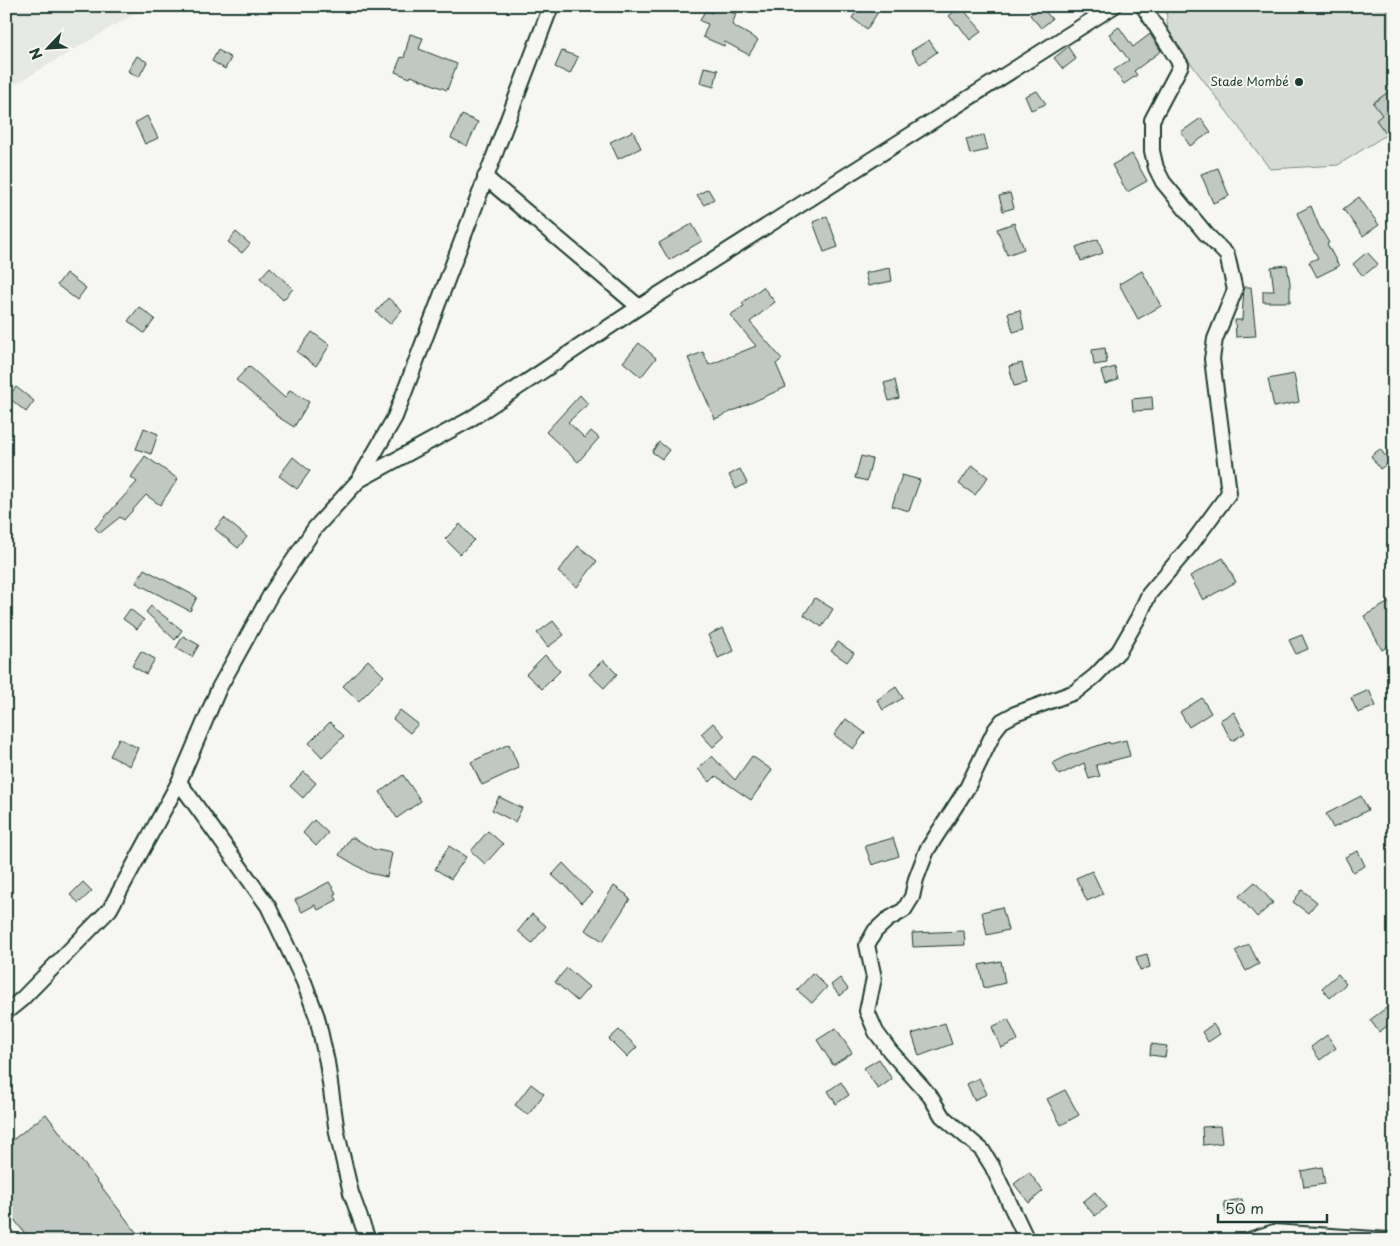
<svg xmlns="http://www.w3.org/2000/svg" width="1400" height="1246" viewBox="0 0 1400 1246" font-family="'Playpen Sans',sans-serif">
	<rect width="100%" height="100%" fill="#f6f6f2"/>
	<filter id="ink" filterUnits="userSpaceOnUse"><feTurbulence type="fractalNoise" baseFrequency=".02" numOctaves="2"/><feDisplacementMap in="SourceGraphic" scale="10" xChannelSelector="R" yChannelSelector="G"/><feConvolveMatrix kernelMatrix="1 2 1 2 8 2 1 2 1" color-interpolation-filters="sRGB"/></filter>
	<g filter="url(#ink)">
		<polygon fill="#e6e8e4" points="6,6 147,6 6,90"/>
		<polygon fill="#d6dbd6" stroke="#7a8c85" points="1166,6 1394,6 1394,130 1338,165 1270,169 1168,33"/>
		<g fill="#c1c8c3" stroke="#1f3d34">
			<polygon points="715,6 736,14 732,25 758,40 749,55 725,42 724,46 703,37 708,24 700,21 705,10 712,13"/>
			<polygon points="860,6 882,6 867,29 852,18"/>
			<polygon points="960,6 982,31 970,40 958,24 957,25 949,16"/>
			<polygon points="1040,6 1052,19 1041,28 1030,15"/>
			<polygon points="1119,27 1133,47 1150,34 1161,51 1134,71 1137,75 1124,84 1114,70 1129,60 1109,34"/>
			<polygon points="410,34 423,38 419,49 457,64 447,90 411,76 410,78 395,72 401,57 404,58"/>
			<polygon points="929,40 937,52 920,64 911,51"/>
			<polygon points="1068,47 1076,59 1063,69 1054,58"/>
			<polygon points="218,50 231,58 225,69 212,61"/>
			<polygon points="562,51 578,57 570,74 555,67"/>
			<polygon points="137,56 147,62 139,77 128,71"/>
			<polygon points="704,67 718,70 714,87 700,83"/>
			<polygon points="1394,88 1394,132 1393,131 1387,135 1376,120 1382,115 1373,103"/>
			<polygon points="1037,91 1046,104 1031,110 1025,96"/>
			<polygon points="462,115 478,122 467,146 451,138"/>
			<polygon points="147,116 158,138 145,144 135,123"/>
			<polygon points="1201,118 1211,132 1190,146 1181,132"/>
			<polygon points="633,131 641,148 618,159 610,142"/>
			<polygon points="984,135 988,150 970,154 966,139"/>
			<polygon points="1132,154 1147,181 1127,192 1112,165"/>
			<polygon points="1218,168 1229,196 1213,203 1201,174"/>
			<polygon points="708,189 714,199 704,205 697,195"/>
			<polygon points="1010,193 1014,208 1003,211 999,196"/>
			<polygon points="1359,197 1379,225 1363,236 1343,209"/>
			<polygon points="1311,206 1319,226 1329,243 1327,244 1339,266 1317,277 1309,262 1318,258 1309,241 1297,213"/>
			<polygon points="827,216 838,247 824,252 813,222"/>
			<polygon points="1014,223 1024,249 1007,255 997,229"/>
			<polygon points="692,224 702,241 669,260 659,243"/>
			<polygon points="236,232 250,244 242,253 228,242"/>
			<polygon points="1098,239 1103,253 1081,261 1076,247"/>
			<polygon points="1367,252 1378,264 1363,276 1353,264"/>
			<polygon points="1287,265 1290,283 1290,302 1263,302 1263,291 1274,291 1271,267"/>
			<polygon points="270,267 293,289 283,300 260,278"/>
			<polygon points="890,268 892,281 868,286 865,273"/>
			<polygon points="1142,271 1161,306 1138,319 1119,284"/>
			<polygon points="66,273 86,288 77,300 57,285"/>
			<polygon points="763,287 775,302 750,322 782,359 776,364 786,387 715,419 688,358 703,352 709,365 756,346 730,315 744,306 742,303"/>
			<polygon points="1244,287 1251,287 1256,336 1236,337 1235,320 1242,320"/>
			<polygon points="388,298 402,310 390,324 376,312"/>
			<polygon points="139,307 155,319 144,333 128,321"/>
			<polygon points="1020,310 1024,329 1013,332 1008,313"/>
			<polygon points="312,332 330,345 316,366 297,352"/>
			<polygon points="639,343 656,358 641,377 623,362"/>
			<polygon points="1105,348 1107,363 1094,365 1092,350"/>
			<polygon points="1022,363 1027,383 1014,386 1009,366"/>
			<polygon points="249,366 285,398 290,390 309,402 294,427 275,415 276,414 236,380"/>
			<polygon points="1115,367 1118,380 1105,384 1101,371"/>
			<polygon points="1294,374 1299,402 1274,407 1268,379"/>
			<polygon points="895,380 899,398 889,401 884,383"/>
			<polygon points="16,387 34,401 26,412 8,397"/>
			<polygon points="580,395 588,404 568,422 585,438 591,431 599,438 578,462 546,432"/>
			<polygon points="1152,397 1153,410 1133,411 1132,399"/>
			<polygon points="144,428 158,434 151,454 136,449"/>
			<polygon points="659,442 669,450 662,459 652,452"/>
			<polygon points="1380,449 1390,462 1380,469 1371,456"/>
			<polygon points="145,456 178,479 160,505 146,495 124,520 120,517 100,533 95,528 137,482 131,477"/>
			<polygon points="861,456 872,459 867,481 855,478"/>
			<polygon points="293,457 310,471 297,489 279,476"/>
			<polygon points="972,465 988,477 975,495 959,484"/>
			<polygon points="740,469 747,483 736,489 729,475"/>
			<polygon points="902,475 920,480 909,511 892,506"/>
			<polygon points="224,518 247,537 238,548 215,529"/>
			<polygon points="460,524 474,540 460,554 445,539"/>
			<polygon points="578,546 597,561 577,587 558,572"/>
			<polygon points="1223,558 1236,582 1203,600 1190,576"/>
			<polygon points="144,569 197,597 190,611 136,583"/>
			<polygon points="815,598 833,609 822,627 804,615"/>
			<polygon points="1389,602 1394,612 1394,643 1382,650 1364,616"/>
			<polygon points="151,606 182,630 175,640 146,612"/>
			<polygon points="130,609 144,620 137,629 123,619"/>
			<polygon points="553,621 564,635 548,647 537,633"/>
			<polygon points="723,628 734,651 718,658 708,635"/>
			<polygon points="1302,635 1308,649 1296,654 1289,640"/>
			<polygon points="183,636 199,645 192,657 176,648"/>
			<polygon points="838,642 854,653 847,662 831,651"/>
			<polygon points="141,651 155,659 146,674 132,666"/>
			<polygon points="545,655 560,671 542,689 526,674"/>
			<polygon points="368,660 384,676 359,701 343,686"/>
			<polygon points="603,660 617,674 604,688 589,674"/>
			<polygon points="896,687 903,698 883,710 877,700"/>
			<polygon points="1369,690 1376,706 1358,713 1351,698"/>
			<polygon points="1202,698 1211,713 1189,727 1180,712"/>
			<polygon points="400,710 418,724 410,733 393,719"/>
			<polygon points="1234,712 1245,733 1232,741 1220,720"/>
			<polygon points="846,719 865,733 853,749 834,735"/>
			<polygon points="330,722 344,736 322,757 309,743"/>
			<polygon points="713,723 725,736 713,747 701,734"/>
			<polygon points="119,738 138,748 130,766 110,756"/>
			<polygon points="1126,740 1130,756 1096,765 1100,776 1089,779 1084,763 1059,775 1053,763 1067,756 1109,742 1110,744"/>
			<polygon points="509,744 519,768 482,785 471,762"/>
			<polygon points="712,756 735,780 752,756 772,770 751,800 716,776 710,782 698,769"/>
			<polygon points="304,772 316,783 303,798 290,786"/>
			<polygon points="403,775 421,801 397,818 380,792"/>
			<polygon points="1361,796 1368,810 1333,828 1326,814"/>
			<polygon points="499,797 522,808 515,822 492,810"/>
			<polygon points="314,820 328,833 316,846 303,833"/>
			<polygon points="488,831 503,844 485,864 471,851"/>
			<polygon points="350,838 354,838 373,849 392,853 387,877 369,873 339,855"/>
			<polygon points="893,838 899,856 872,865 865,846"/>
			<polygon points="449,846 466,857 451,879 435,869"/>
			<polygon points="1358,851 1365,866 1353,872 1345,857"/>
			<polygon points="563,863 592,893 581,903 564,884 563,885 552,875"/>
			<polygon points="1092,871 1103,894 1087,901 1076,878"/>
			<polygon points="83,882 92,891 79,903 70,895"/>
			<polygon points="329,882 336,893 334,894 337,900 318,910 315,905 302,912 295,900"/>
			<polygon points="1255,882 1273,903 1257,917 1239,896"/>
			<polygon points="614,886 627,895 626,896 630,899 603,941 585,930"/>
			<polygon points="1302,890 1317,902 1308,913 1293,902"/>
			<polygon points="1002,907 1008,930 987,935 982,912"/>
			<polygon points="532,914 546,926 532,943 518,931"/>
			<polygon points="964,931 965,945 913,947 912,933"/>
			<polygon points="1249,944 1259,964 1246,971 1235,951"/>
			<polygon points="1147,954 1150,967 1140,970 1136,957"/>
			<polygon points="1001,961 1005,983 984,988 979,965"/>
			<polygon points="567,968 589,987 577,1001 555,982"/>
			<polygon points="813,973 827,987 812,1003 797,990"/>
			<polygon points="1338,974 1346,984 1330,998 1322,988"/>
			<polygon points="840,978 848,989 840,996 831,985"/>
			<polygon points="1386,1008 1394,1018 1394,1021 1379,1032 1370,1020"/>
			<polygon points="1008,1019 1018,1040 1001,1048 992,1027"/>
			<polygon points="945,1023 952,1044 919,1056 912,1034"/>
			<polygon points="1213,1024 1220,1034 1208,1042 1202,1032"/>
			<polygon points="836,1028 852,1053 833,1065 817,1040"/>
			<polygon points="619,1030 637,1047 627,1057 609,1039"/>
			<polygon points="1327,1035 1336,1048 1320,1060 1311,1047"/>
			<polygon points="1151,1044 1167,1046 1165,1057 1150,1055"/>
			<polygon points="879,1059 892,1079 878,1089 864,1068"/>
			<polygon points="979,1078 987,1094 974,1100 967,1084"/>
			<polygon points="841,1082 849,1095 836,1104 828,1091"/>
			<polygon points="531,1084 544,1094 528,1115 515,1105"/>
			<polygon points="1065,1090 1079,1115 1061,1125 1047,1099"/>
			<polygon points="46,1114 142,1240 30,1240 6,1209 6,1145"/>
			<polygon points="1220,1126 1222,1143 1203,1145 1202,1127"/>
			<polygon points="1322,1167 1325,1184 1304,1187 1301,1171"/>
			<polygon points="1029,1172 1043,1191 1029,1203 1014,1184"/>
			<polygon points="1095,1192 1107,1207 1095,1216 1083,1202"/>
			<polygon points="1242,1199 1244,1210 1226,1213 1224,1202"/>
		</g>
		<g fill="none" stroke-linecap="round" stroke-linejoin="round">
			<defs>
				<g id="minor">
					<polyline points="485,177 639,307"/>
					<polyline points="359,480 469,420 639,307 1114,6"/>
					<polyline points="179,782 268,906 304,982 317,1017 327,1062 337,1133 351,1193 368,1240"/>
					<polyline points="6,1012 22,999 110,909 179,782 219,688 272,592 315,528 359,480 395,417 551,6"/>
					<polyline points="1027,1240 992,1166 982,1150 942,1116 930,1096 890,1051 876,1032 867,1011 874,978 867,945 875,931 887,920 904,910 912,897 916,879 927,850 967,788 995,730 1002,721 1015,714 1075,692 1095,676 1119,651 1138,618 1149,594 1190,546 1229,493 1212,359 1215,339 1235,290 1227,255 1206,234 1163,182 1156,168 1152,151 1152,120 1181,65 1143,6"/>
					<polyline points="1249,1240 1274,1232 1388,1240"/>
				</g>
			</defs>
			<use href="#minor" stroke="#1f3d34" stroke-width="18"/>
			<use href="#minor" stroke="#f6f6f2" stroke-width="14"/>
		</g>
	</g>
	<circle fill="#1f3d34" stroke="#f6f6f2" stroke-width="2" cx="1299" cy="82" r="5"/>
	<g text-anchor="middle" stroke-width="4" stroke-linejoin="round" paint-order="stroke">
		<g font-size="12" fill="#1f3d34" stroke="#f6f6f2" text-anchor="end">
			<text x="1289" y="86">Stade Mombé</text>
		</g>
	</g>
	<rect width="1400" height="1246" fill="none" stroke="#f6f6f2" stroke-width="25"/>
	<rect x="12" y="12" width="1375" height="1221" fill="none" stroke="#1f3d34" stroke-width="2" filter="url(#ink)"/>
	<g transform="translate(48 48) rotate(245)" stroke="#f6f6f2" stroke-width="4" paint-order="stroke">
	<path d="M0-4L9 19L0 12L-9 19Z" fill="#1f3d34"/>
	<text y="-8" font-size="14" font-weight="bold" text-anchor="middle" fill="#1f3d34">N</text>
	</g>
	<path d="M1218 1214v8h109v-8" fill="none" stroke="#1f3d34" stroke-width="2.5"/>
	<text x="1225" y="1214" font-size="15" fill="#1f3d34" stroke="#f6f6f2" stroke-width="4" paint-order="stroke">50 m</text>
</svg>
